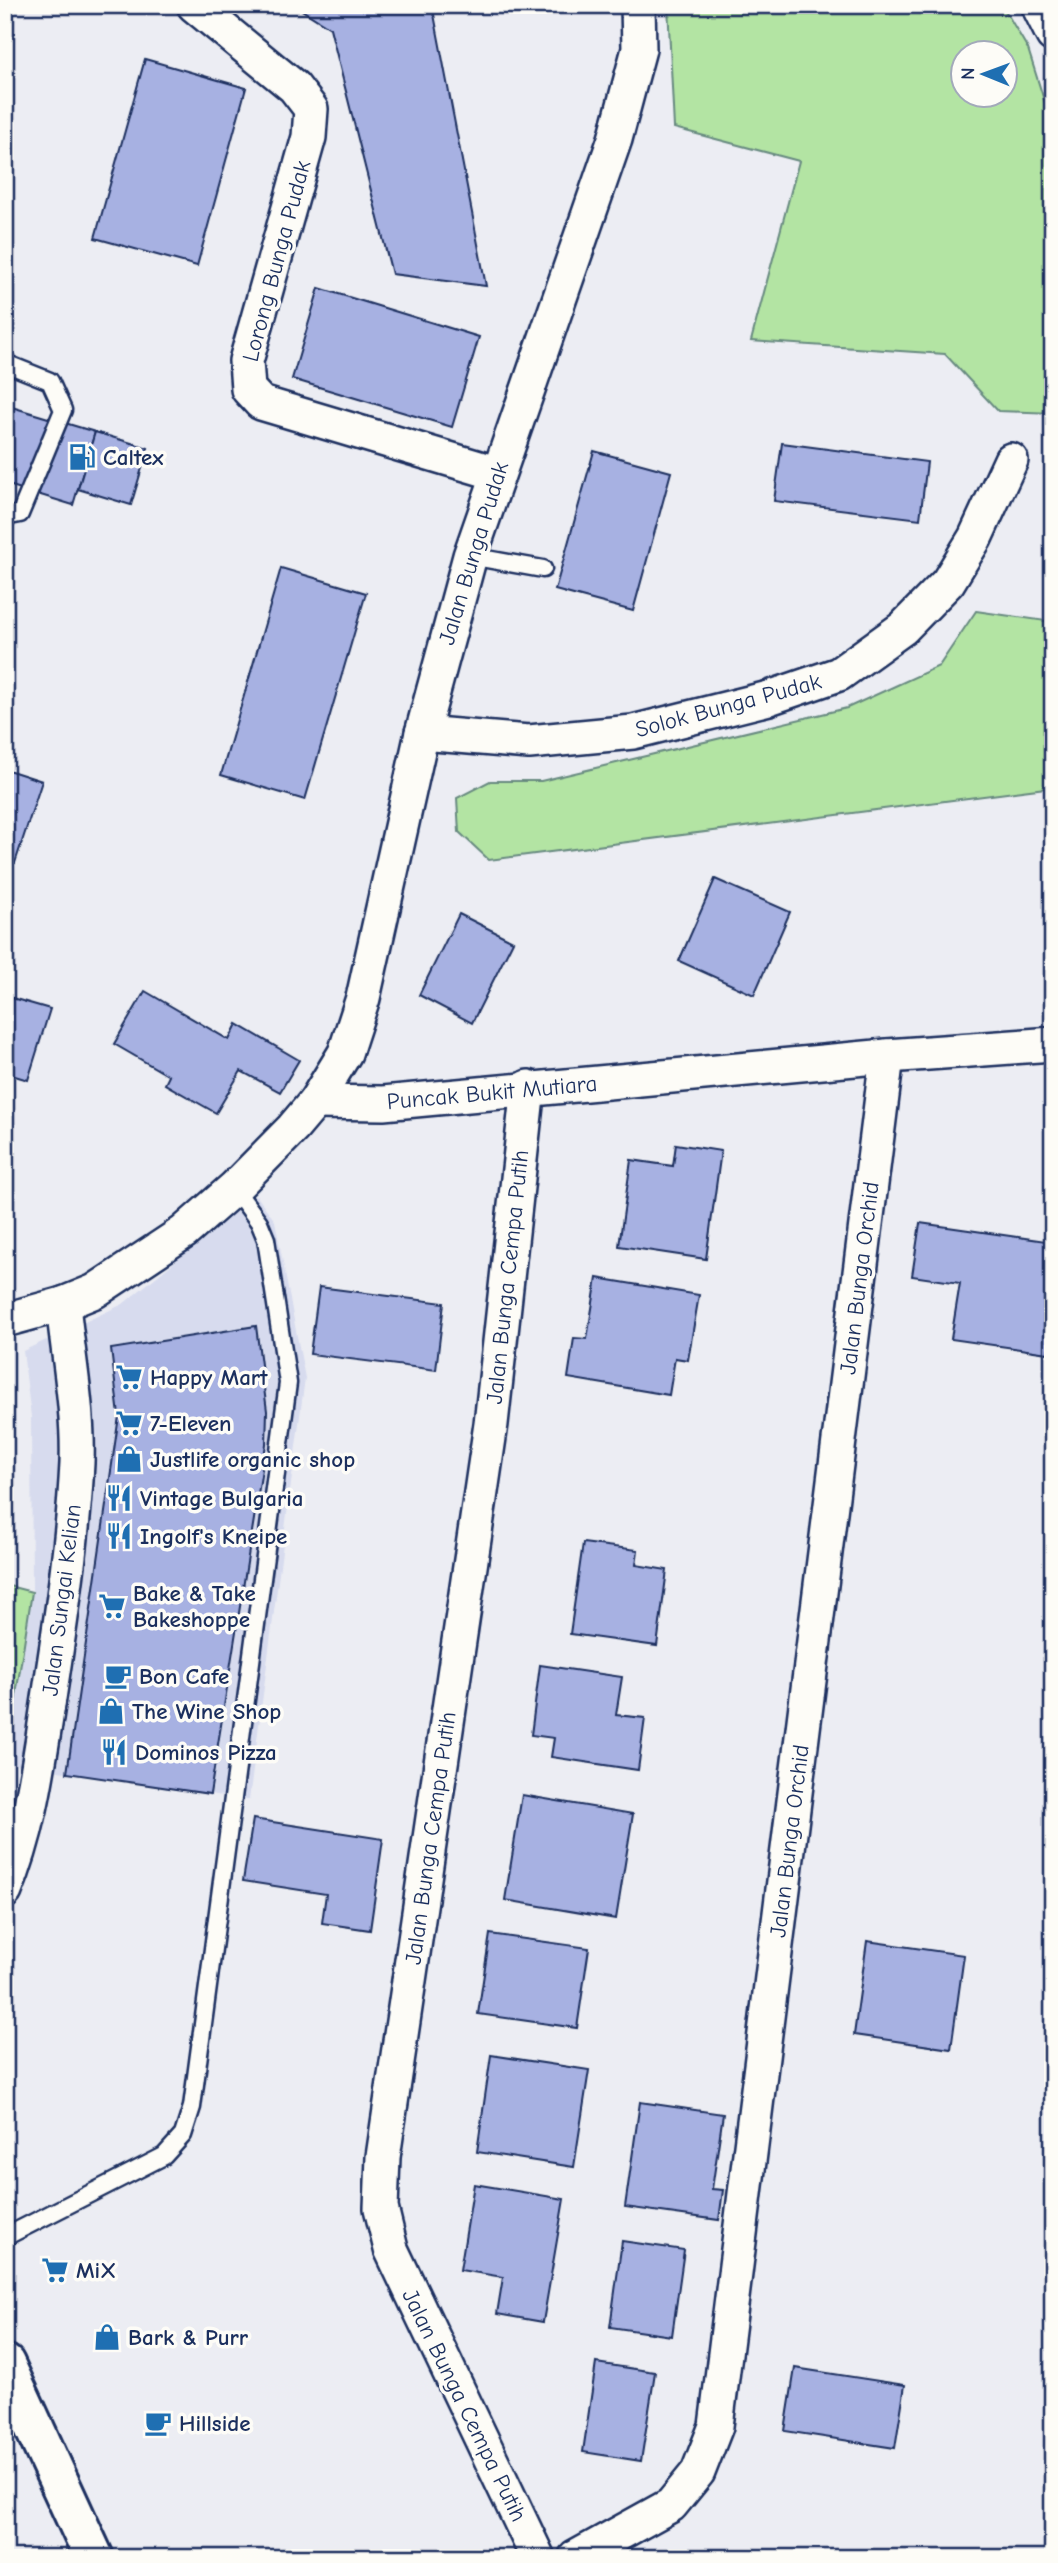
<svg xmlns="http://www.w3.org/2000/svg" width="1058" height="2563" viewBox="0 0 1058 2563" font-family="'Comic Neue',sans-serif">
	<rect width="100%" height="100%" fill="#ecedf3"/>
	<filter id="ink" filterUnits="userSpaceOnUse"><feTurbulence type="fractalNoise" baseFrequency=".0143" numOctaves="2"/><feDisplacementMap in="SourceGraphic" scale="14" xChannelSelector="R" yChannelSelector="G"/><feConvolveMatrix kernelMatrix="1 2 1 2 8 2 1 2 1" color-interpolation-filters="sRGB"/></filter>
	<g filter="url(#ink)">
		<polygon fill="#d7dbee" points="256,1195 275,1221 305,1378 249,1800 6,1763 32,1592 31,1417 23,1351 123,1304"/>
		<g fill="#b3e4a3" stroke="#678a80" stroke-width="2" fill-rule="evenodd">
			<path d="M668,5H1002L1028,49L1053,129V413L998,411L945,354L751,341L799,161L674,128ZM964,52H1006V94H964Z"/>
			<polygon points="976,611 1053,622 1053,787 489,860 459,832 457,798 490,781 541,781 847,708 939,666"/>
			<polygon points="5,1585 32,1592 5,1766"/>
		</g>
		<g fill="#a7b1e2" stroke="#1b2f5e" stroke-width="2">
			<polygon points="294,5 428,5 433,9 486,286 392,274 330,28"/>
			<polygon points="145,59 246,88 197,266 95,238"/>
			<polygon points="319,288 479,337 452,427 292,379"/>
			<polygon points="5,405 95,432 73,505 5,484"/>
			<polygon points="95,432 148,448 131,505 78,489"/>
			<polygon points="782,443 927,462 920,519 774,501"/>
			<polygon points="594,451 671,472 633,611 555,590"/>
			<polygon points="281,568 366,593 305,800 221,775"/>
			<polygon points="5,769 42,781 15,863 5,859"/>
			<polygon points="715,879 790,912 754,995 679,961"/>
			<polygon points="459,914 513,941 472,1023 419,995"/>
			<polygon points="145,991 229,1040 237,1024 299,1060 280,1092 241,1071 216,1113 165,1084 169,1076 114,1044"/>
			<polygon points="5,996 50,1009 28,1080 5,1073"/>
			<polygon points="676,1144 721,1151 706,1259 619,1246 631,1160 673,1166"/>
			<polygon points="920,1223 1053,1242 1053,1321 1048,1353 951,1339 960,1283 912,1276"/>
			<polygon points="597,1278 699,1295 688,1360 675,1358 669,1395 568,1378 574,1338 587,1339"/>
			<polygon points="319,1287 444,1303 436,1370 310,1354"/>
			<polygon points="256,1326 267,1411 266,1444 210,1794 67,1773 119,1416 111,1349"/>
			<polygon points="583,1543 638,1550 636,1565 667,1570 657,1646 570,1634"/>
			<polygon points="540,1665 622,1677 616,1715 645,1718 638,1770 551,1757 554,1738 531,1735"/>
			<polygon points="522,1795 633,1814 616,1919 505,1900"/>
			<polygon points="253,1819 383,1839 370,1930 322,1923 326,1894 243,1881"/>
			<polygon points="490,1934 589,1948 577,2028 478,2014"/>
			<polygon points="867,1941 964,1955 951,2049 854,2035"/>
			<polygon points="491,2055 589,2070 574,2167 477,2152"/>
			<polygon points="640,2102 723,2114 712,2189 723,2190 719,2220 625,2207"/>
			<polygon points="474,2184 564,2199 543,2322 497,2314 503,2277 460,2270"/>
			<polygon points="622,2241 684,2250 672,2336 610,2327"/>
			<polygon points="596,2363 655,2372 641,2461 583,2452"/>
			<polygon points="795,2368 905,2385 895,2448 785,2431"/>
		</g>
		<g fill="none" stroke-linecap="round" stroke-linejoin="round">
			<defs>
				<g id="service">
					<polyline points="5,363 50,381 63,410 20,514 5,517"/>
					<polyline points="470,556 543,569"/>
					<polyline points="5,2237 164,2156 183,2135 192,2107 288,1383 266,1239 259,1222 234,1188"/>
				</g>
				<g id="minor">
					<polyline points="194,5 294,87 311,109 309,137 246,361 248,389 261,403 496,473"/>
					<polyline points="1038,5 1053,35"/>
					<polyline points="422,733 529,742 633,732 769,698 839,674 903,628 948,582 975,538 1011,460"/>
					<polyline points="528,1087 491,1424 383,2157 381,2208 391,2249 538,2558"/>
					<polyline points="315,1102 383,1103 887,1056 1053,1044"/>
					<polyline points="5,1320 63,1304 95,1291 184,1232 234,1188 293,1128 315,1102 345,1053 363,998 422,733 470,556 615,139 639,49 638,5"/>
					<path d="M5,1891C30,1831 38,1769 48,1705C60,1625 73,1544 77,1463C79,1410 68,1356 63,1304"/>
					<polyline points="575,2558 671,2505 698,2472 716,2426 887,1056"/>
				</g>
				<polyline id="tertiary" points="5,2364 94,2558"/>
			</defs>
			<use href="#service" stroke="#1b2f5e" stroke-width="21"/>
			<use href="#minor" stroke="#1b2f5e" stroke-width="38"/>
			<use href="#tertiary" stroke="#1b2f5e" stroke-width="44"/>
			<use href="#service" stroke="#fdfcf7" stroke-width="16"/>
			<use href="#minor" stroke="#fdfcf7" stroke-width="33"/>
			<use href="#tertiary" stroke="#fdfcf7" stroke-width="38"/>
		</g>
	</g>
	<defs>
		<symbol id="fuel-bare" viewBox="-9 -9 18 18"><path d="M-5.5-6h7V0h2V4h1.3V-2.5L3-4.5l.8-.8L6-3V5H2.5V1h-1V6h-7ZM-4.2-4.7v3.2H.2V-4.7Z" fill="#1f6fb2" stroke="#fdfcf7" stroke-width="2.5" paint-order="stroke"/></symbol>
		<symbol id="supermarket-bare" viewBox="-9 -9 18 18"><path d="M-6-5.5h2.5l.6 2H6L4.5 2H-2.5L-4.4-4H-6ZM-1.5 3.2a1.3 1.3 0 1 0 .1 0ZM3 3.2a1.3 1.3 0 1 0 .1 0Z" fill="#1f6fb2" stroke="#fdfcf7" stroke-width="2.5" paint-order="stroke"/></symbol>
		<symbol id="shop-bare" viewBox="-9 -9 18 18"><path d="M-5-2.5h2.3a2.7 3.5 0 0 1 5.4 0H5L5.5 6h-11ZM-1.5-2.5h3a1.5 2.3 0 0 0-3 0Z" fill="#1f6fb2" stroke="#fdfcf7" stroke-width="2.5" paint-order="stroke"/></symbol>
		<symbol id="restaurant-bare" viewBox="-9 -9 18 18"><path d="M-5-6h1v4h1v-4h1v4h1v-4h1v5L-1.5 .5V6h-2V.5L-5-1ZM5-6V6H3V1.5H1.5Q1.5-4 5-6Z" fill="#1f6fb2" stroke="#fdfcf7" stroke-width="2.5" paint-order="stroke"/></symbol>
		<symbol id="cafe-bare" viewBox="-9 -9 18 18"><path d="M-5.5-4.5H6V0H3Q3 3.5 0 3.5H-2.5Q-5.5 3.5-5.5 0ZM3-3.2v2h1.7v-2ZM-6 4.5H4V6H-6Z" fill="#1f6fb2" stroke="#fdfcf7" stroke-width="2.5" paint-order="stroke"/></symbol>
	</defs>
	<g fill-rule="evenodd">
		<use href="#fuel-bare" x="63" y="438" width="38" height="38"/>
		<use href="#supermarket-bare" x="110" y="1358" width="38" height="38"/>
		<use href="#supermarket-bare" x="110" y="1404" width="38" height="38"/>
		<use href="#shop-bare" x="110" y="1440" width="38" height="38"/>
		<use href="#restaurant-bare" x="100" y="1479" width="38" height="38"/>
		<use href="#restaurant-bare" x="100" y="1517" width="38" height="38"/>
		<use href="#supermarket-bare" x="93" y="1587" width="38" height="38"/>
		<use href="#cafe-bare" x="99" y="1657" width="38" height="38"/>
		<use href="#shop-bare" x="92" y="1692" width="38" height="38"/>
		<use href="#restaurant-bare" x="95" y="1733" width="38" height="38"/>
		<use href="#supermarket-bare" x="36" y="2251" width="38" height="38"/>
		<use href="#shop-bare" x="88" y="2318" width="38" height="38"/>
		<use href="#cafe-bare" x="139" y="2404" width="38" height="38"/>
	</g>
	<g text-anchor="middle" stroke-width="7" stroke-linejoin="round" paint-order="stroke">
		<g font-size="23" fill="#1b2f5e" stroke="#fdfcf7">
			<text transform="translate(276 261) rotate(-75)" y="8">Lorong Bunga Pudak</text>
			<text transform="translate(473 553) rotate(-73)" y="8">Jalan Bunga Pudak</text>
			<text transform="translate(728 705) rotate(-15)" y="8">Solok Bunga Pudak</text>
			<text transform="translate(492 1092) rotate(-5)" y="8">Puncak Bukit Mutiara</text>
			<text transform="translate(507 1277) rotate(-84)" y="8">Jalan Bunga Cempa Putih</text>
			<text transform="translate(859 1278) rotate(-83)" y="8">Jalan Bunga Orchid</text>
			<text transform="translate(61 1600) rotate(-83)" y="8">Jalan Sungai Kelian</text>
			<text transform="translate(430 1838) rotate(-82)" y="8">Jalan Bunga Cempa Putih</text>
			<text transform="translate(789 1841) rotate(-83)" y="8">Jalan Bunga Orchid</text>
			<text transform="translate(465 2405) rotate(64)" y="8">Jalan Bunga Cempa Putih</text>
		</g>
		<g font-size="23" font-weight="bold" fill="#1b2f5e" stroke="#fdfcf7" text-anchor="start">
			<text x="103" y="465">Caltex</text>
			<text x="150" y="1385">Happy Mart</text>
			<text x="150" y="1431">7-Eleven</text>
			<text x="150" y="1467">Justlife organic shop</text>
			<text x="140" y="1506">Vintage Bulgaria</text>
			<text x="140" y="1544">Ingolf's Kneipe</text>
			<text x="133" y="1601">Bake &amp; Take<tspan x="133" dy="26">Bakeshoppe</tspan></text>
			<text x="139" y="1684">Bon Cafe</text>
			<text x="132" y="1719">The Wine Shop</text>
			<text x="135" y="1760">Dominos Pizza</text>
			<text x="76" y="2278">MiX</text>
			<text x="128" y="2345">Bark &amp; Purr</text>
			<text x="179" y="2431">Hillside</text>
		</g>
	</g>
	<rect width="1058" height="2563" fill="none" stroke="#fdfcf7" stroke-width="28"/>
	<rect x="14" y="14" width="1030" height="2535" fill="none" stroke="#1b2f5e" stroke-width="2.5" filter="url(#ink)"/>
	<g transform="translate(984 74) rotate(271)"><circle r="33" fill="#fdfcf7" stroke="#a3aaba" stroke-width="2"/>
	<path d="M0-5L12 26L0 18L-12 26Z" fill="#1f6fb2"/>
	<text y="-10" font-size="19" font-weight="bold" text-anchor="middle" fill="#1b2f5e">N</text>
	</g>
</svg>
